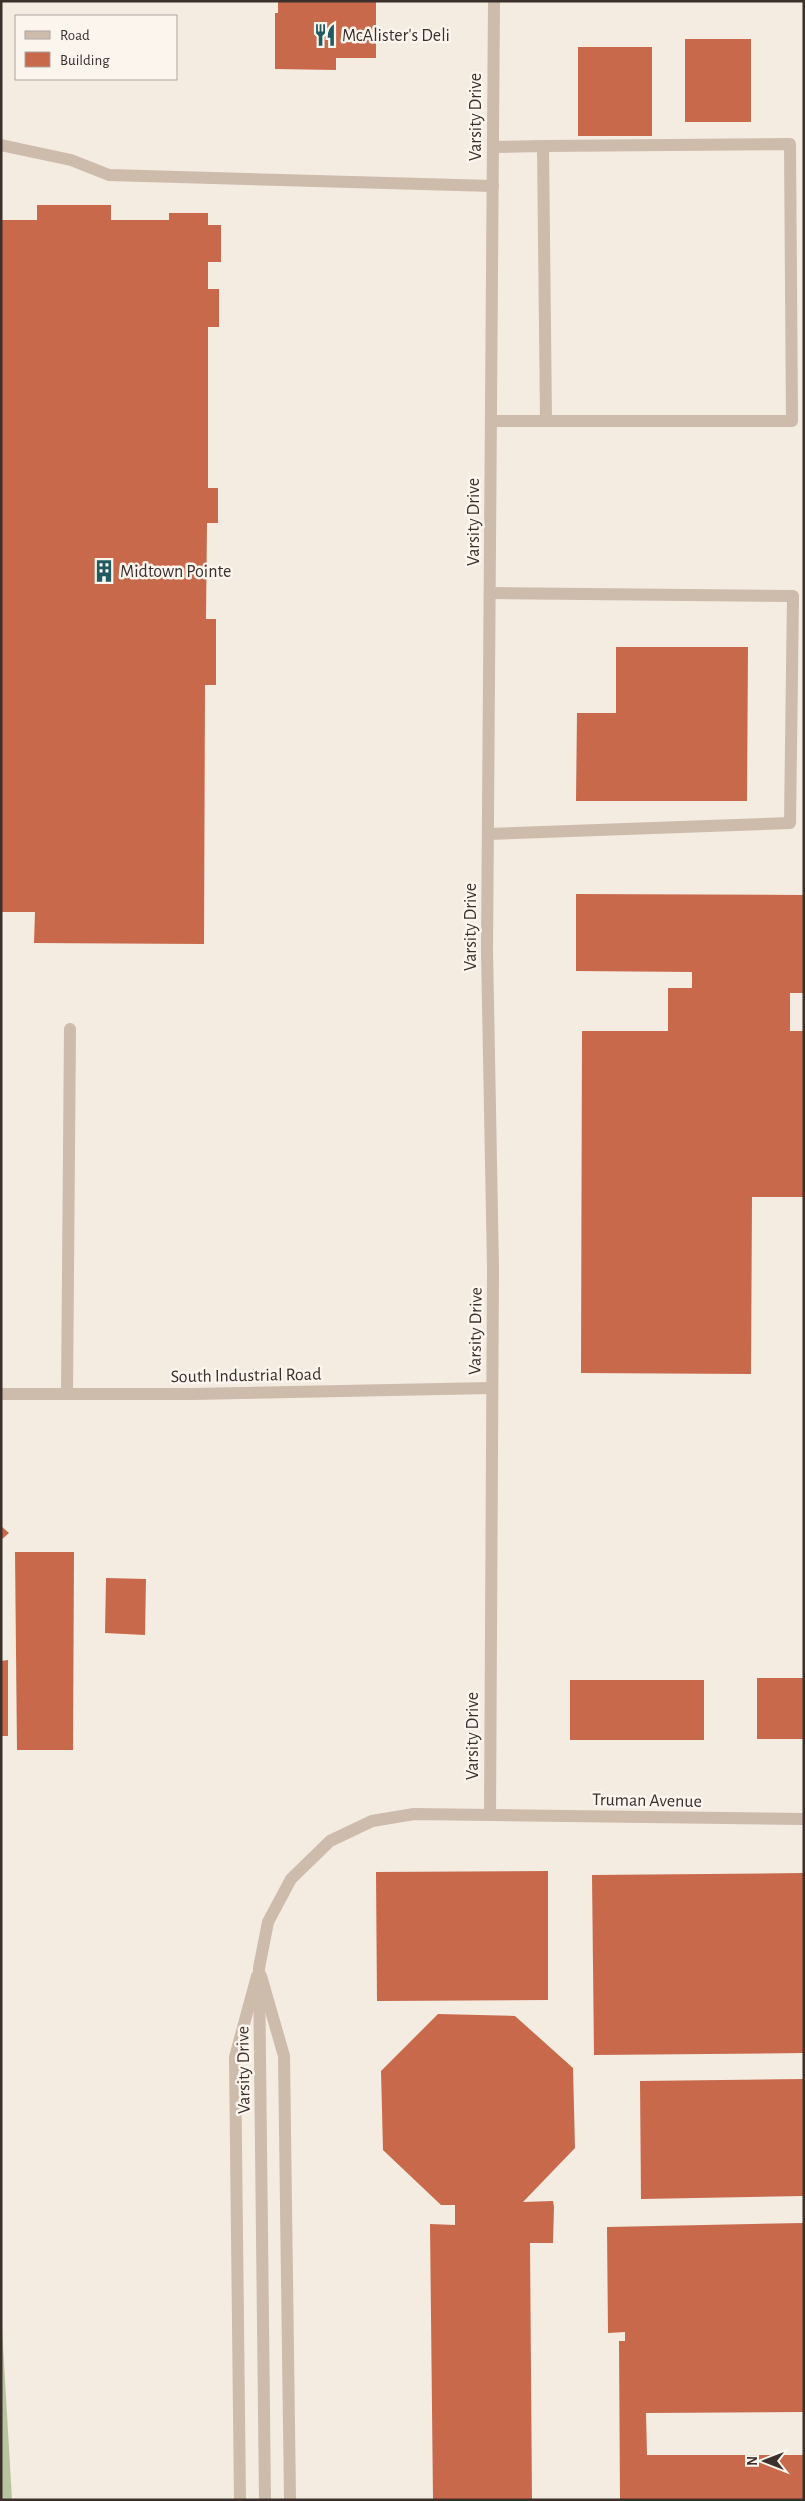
<svg xmlns="http://www.w3.org/2000/svg" width="805" height="2501" viewBox="0 0 805 2501" font-family="'Alegreya Sans',sans-serif">
	<rect width="100%" height="100%" fill="#f4ebe1"/>
	<polygon fill="#b8c4a0" points="1,2311 12,2500 1,2500"/>
	<g fill="#c8694b">
		<polygon points="278,1 376,1 376,58 336,58 336,70 275,69 275,13 278,13"/>
		<rect x="685" y="39" width="66" height="83"/>
		<rect x="578" y="47" width="74" height="89"/>
		<polygon points="37,205 111,205 111,220 169,220 169,213 208,213 208,225 221,225 221,262 208,262 208,289 219,289 219,327 208,327 208,488 218,488 218,523 207,523 206,619 216,619 216,685 205,685 204,944 34,943 35,912 1,912 1,220 37,220"/>
		<polygon points="616,647 748,647 747,801 576,801 577,713 616,713"/>
		<polygon points="576,894 804,895 804,993 790,993 790,1031 804,1031 804,1197 752,1197 751,1374 581,1373 582,1031 668,1031 668,988 692,988 692,972 576,971"/>
		<polygon points="1,1526 9,1533 1,1540"/>
		<polygon points="15,1552 74,1552 73,1750 17,1750"/>
		<polygon points="106,1578 146,1579 145,1635 105,1633"/>
		<polygon points="8,1660 8,1736 1,1736 1,1661"/>
		<rect x="757" y="1678" width="47" height="61"/>
		<rect x="570" y="1680" width="134" height="60"/>
		<polygon points="548,1871 548,2000 377,2001 376,1872"/>
		<polygon points="804,1873 804,2053 594,2055 592,1875"/>
		<polygon points="438,2014 515,2016 573,2068 575,2148 523,2202 553,2201 554,2207 553,2243 530,2243 532,2500 433,2500 430,2224 455,2225 455,2205 441,2205 383,2150 381,2071"/>
		<polygon points="804,2079 804,2196 641,2199 640,2081"/>
		<polygon points="804,2223 804,2412 646,2413 647,2455 804,2455 804,2500 620,2500 619,2341 625,2341 625,2332 608,2333 607,2227"/>
	</g>
	<g fill="none" stroke-linecap="round" stroke-linejoin="round">
		<g stroke="#cdbbac" stroke-width="12">
			<polyline points="1,145 71,160 109,175 493,186"/>
			<polyline points="543,146 790,144 792,421 546,421"/>
			<polyline points="491,421 546,421 543,146 493,147"/>
			<polyline points="488,834 790,823 793,596 490,593"/>
			<polyline points="67,1394 70,1029"/>
			<polyline points="261,1976 284,2056 290,2500"/>
			<polyline points="240,2500 235,2057 257,1976"/>
		</g>
		<g stroke="#cdbbac" stroke-width="12">
			<polyline points="1,1394 192,1394 491,1388"/>
			<polyline points="490,1815 493,1268 487,950 494,1"/>
			<polyline points="265,2500 259,1968 268,1922 291,1879 330,1841 372,1821 414,1814 804,1819"/>
		</g>
	</g>
	<defs>
		<symbol id="restaurant-bare" viewBox="-9 -9 18 18"><path d="M-5-6h1v4h1v-4h1v4h1v-4h1v5L-1.5 .5V6h-2V.5L-5-1ZM5-6V6H3V1.5H1.5Q1.5-4 5-6Z" fill="#1f5a5e" stroke="#fbf5ee" stroke-width="2.5" paint-order="stroke"/></symbol>
		<symbol id="building-bare" viewBox="-9 -9 18 18"><path d="M-4-6H4V6H1V3H-1V6H-4ZM-2.5-4.3h1.7v1.8h-1.7ZM.8-4.3h1.7v1.8H.8ZM-2.5-1h1.7V.8h-1.7ZM.8-1h1.7V.8H.8Z" fill="#1f5a5e" stroke="#fbf5ee" stroke-width="2.5" paint-order="stroke"/></symbol>
	</defs>
	<g fill-rule="evenodd">
		<use href="#restaurant-bare" x="309" y="19" width="32" height="32"/>
		<use href="#building-bare" x="88" y="555" width="32" height="32"/>
	</g>
	<g text-anchor="middle" stroke-width="5" stroke-linejoin="round" paint-order="stroke">
		<g font-size="18" fill="#3b302b" stroke="#fbf5ee" text-anchor="start">
			<text x="342" y="41">McAlister's Deli</text>
			<text x="120" y="577">Midtown Pointe</text>
		</g>
		<g font-size="18" fill="#3b302b" stroke="#fbf5ee">
			<text transform="translate(475 117) rotate(-90)" y="6">Varsity Drive</text>
			<text transform="translate(473 522) rotate(-90)" y="6">Varsity Drive</text>
			<text transform="translate(470 927) rotate(-90)" y="6">Varsity Drive</text>
			<text transform="translate(475 1331) rotate(-89)" y="6">Varsity Drive</text>
			<text transform="translate(246 1375) rotate(-1)" y="6">South Industrial Road</text>
			<text transform="translate(472 1736) rotate(-90)" y="6">Varsity Drive</text>
			<text transform="translate(647 1800) rotate(1)" y="6">Truman Avenue</text>
			<text transform="translate(243 2070) rotate(-91)" y="6">Varsity Drive</text>
		</g>
	</g>
	<rect width="805" height="2501" fill="none" stroke="#3b302b" stroke-width="5"/>
	<rect x="15" y="15" width="162" height="65" fill="#fbf5ee" stroke="#aea6a0"/>
	<rect x="25" y="31" width="25" height="8" fill="#cdbbac" stroke="#aea6a0"/>
	<text x="60" y="40" font-size="15" fill="#3b302b">Road</text>
	<rect x="25" y="52" width="25" height="15" fill="#c8694b" stroke="#aea6a0"/>
	<text x="60" y="65" font-size="15" fill="#3b302b">Building</text>
	<g transform="translate(765 2461) rotate(270)" stroke="#fbf5ee" stroke-width="4" paint-order="stroke">
	<path d="M0-4L9 19L0 12L-9 19Z" fill="#3b302b"/>
	<text y="-8" font-size="14" font-weight="bold" text-anchor="middle" fill="#3b302b">N</text>
	</g>
</svg>
